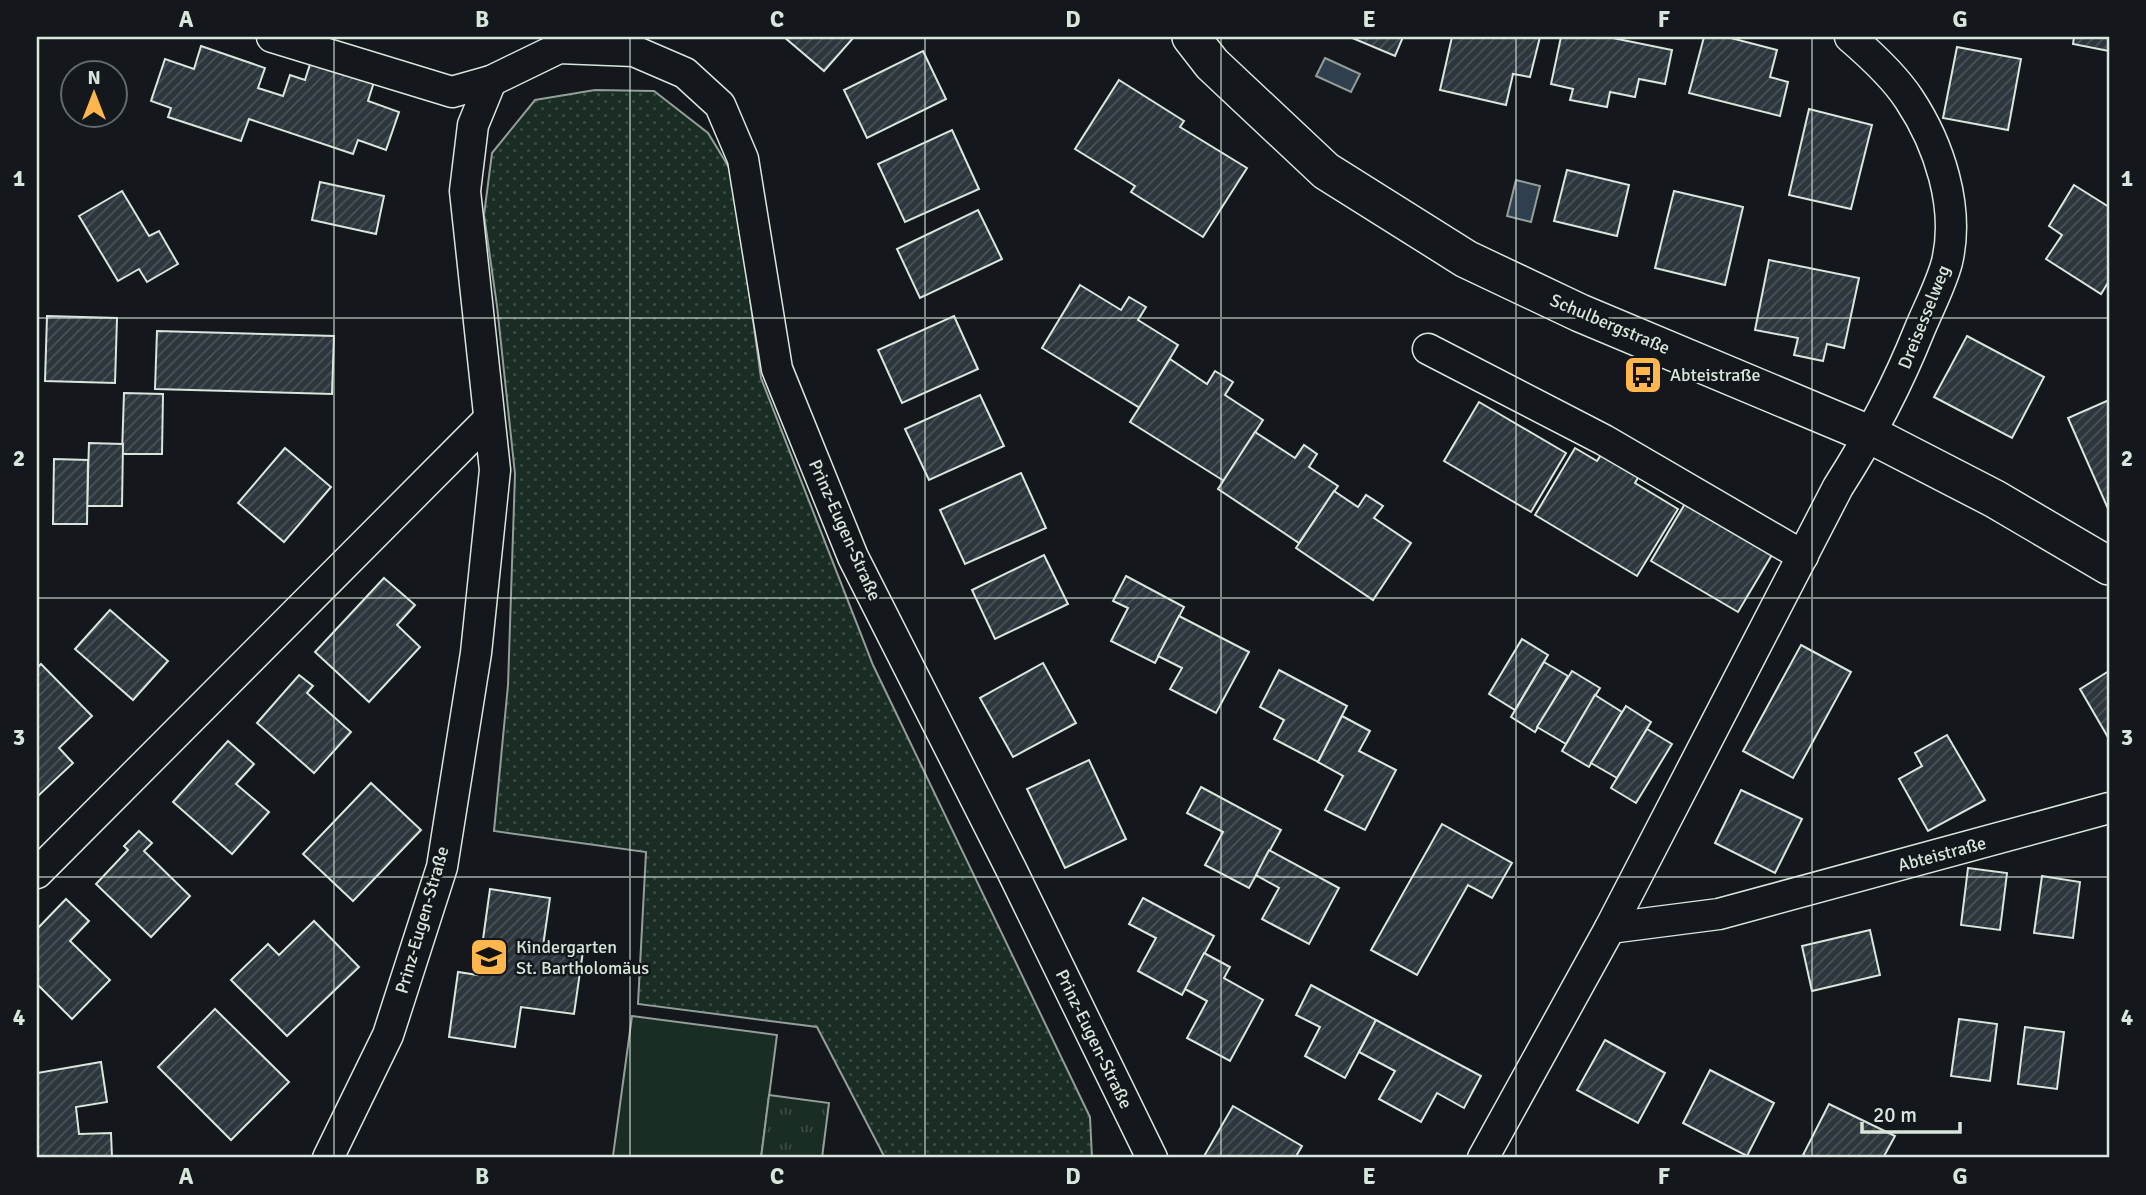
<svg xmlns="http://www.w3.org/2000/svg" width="2146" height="1195" viewBox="0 0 2146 1195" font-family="Signika,sans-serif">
	<defs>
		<pattern id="park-tufts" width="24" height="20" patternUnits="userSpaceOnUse" patternTransform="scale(1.75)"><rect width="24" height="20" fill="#1a2d24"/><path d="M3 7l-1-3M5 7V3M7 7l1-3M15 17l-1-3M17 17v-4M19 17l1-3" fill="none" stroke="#3b4b43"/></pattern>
		<pattern id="garden-dots" width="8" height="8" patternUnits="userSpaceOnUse" patternTransform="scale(1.75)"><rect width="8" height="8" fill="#1a2d24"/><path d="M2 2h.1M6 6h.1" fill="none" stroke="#3b4b43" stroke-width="1.8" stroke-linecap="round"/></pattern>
		<pattern id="building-hatch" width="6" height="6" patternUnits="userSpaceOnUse" patternTransform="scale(1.75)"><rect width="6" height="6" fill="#2c363c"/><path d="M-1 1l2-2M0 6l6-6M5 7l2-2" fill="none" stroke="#4a5358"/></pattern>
	</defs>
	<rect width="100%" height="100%" fill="#14181c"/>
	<polygon fill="#1a2d24" stroke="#939e99" stroke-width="2" points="632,1016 777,1035 761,1158 613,1156"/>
	<polygon fill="url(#park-tufts)" stroke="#939e99" stroke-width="2" points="769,1095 829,1103 822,1158 761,1158"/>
	<polygon fill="url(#garden-dots)" stroke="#939e99" stroke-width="2" points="595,90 654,91 708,133 733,174 761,378 873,665 1090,1117 1092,1158 885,1158 817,1027 638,1004 646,852 494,831 508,685 515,474 497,306 484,215 492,153 535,100"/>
	<g fill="#2f3f4d" stroke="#939e99" stroke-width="2">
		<polygon points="1325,58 1360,74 1351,92 1316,76"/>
		<polygon points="1516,180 1540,186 1531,222 1507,216"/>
	</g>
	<g fill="url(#building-hatch)" stroke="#d8e6dc" stroke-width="2">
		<polygon points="784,37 854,37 824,71"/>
		<polygon points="1350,37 1403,37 1395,56"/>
		<polygon points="1452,37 1540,37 1530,77 1513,74 1506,105 1440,90"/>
		<polygon points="1561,37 1608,37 1672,50 1665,84 1639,79 1635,97 1610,92 1607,107 1570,100 1573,89 1551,84"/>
		<polygon points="1704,37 1727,37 1777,50 1770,77 1788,82 1780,116 1689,93"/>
		<polygon points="2074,37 2109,37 2109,51 2073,44"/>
		<polygon points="201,46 265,68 258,88 283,96 290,75 305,80 311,61 374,82 368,101 399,112 386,150 358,140 353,154 249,119 241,141 168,117 171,108 151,101 165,59 194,69"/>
		<polygon points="1957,47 2021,59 2008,130 1943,118"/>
		<polygon points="923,51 946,99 867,138 844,90"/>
		<polygon points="1119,80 1184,121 1180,127 1247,168 1203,237 1131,192 1135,186 1075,149"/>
		<polygon points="1809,109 1872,125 1851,209 1789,195"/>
		<polygon points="952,130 979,189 905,222 878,164"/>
		<polygon points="1567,170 1629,185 1617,236 1554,221"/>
		<polygon points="320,182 384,196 376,234 312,220"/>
		<polygon points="2074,185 2109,207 2109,281 2101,294 2046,259 2062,235 2049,226"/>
		<polygon points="122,191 149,236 159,231 178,264 147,282 139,269 118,281 79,216"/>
		<polygon points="1674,191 1743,207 1725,285 1655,268"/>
		<polygon points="978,210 1002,259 920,298 897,249"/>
		<polygon points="1769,260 1859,278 1844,348 1827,344 1823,361 1794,355 1798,338 1755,330"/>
		<polygon points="1080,285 1121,310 1129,297 1146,307 1138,320 1178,345 1140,408 1042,348"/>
		<polygon points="47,316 117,318 115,383 45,381"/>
		<polygon points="954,316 978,369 902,403 878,350"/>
		<polygon points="157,331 334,336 332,394 155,389"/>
		<polygon points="1967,336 2044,377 2012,438 1934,397"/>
		<polygon points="1170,359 1207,384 1215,371 1233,382 1225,395 1263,420 1224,481 1130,422"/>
		<polygon points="124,393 163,394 162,454 122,454"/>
		<polygon points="980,395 1004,446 929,480 905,429"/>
		<polygon points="2109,400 2109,511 2068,418"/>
		<polygon points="1479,402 1566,453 1531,512 1444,461"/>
		<polygon points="1255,432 1295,458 1304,445 1317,454 1309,467 1338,486 1299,543 1218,489"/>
		<polygon points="89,443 123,444 122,506 87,506"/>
		<polygon points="285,448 331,487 284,542 238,503"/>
		<polygon points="1575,448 1597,461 1602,453 1639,476 1635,483 1678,509 1637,576 1535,515"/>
		<polygon points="54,459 88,460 87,524 53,524"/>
		<polygon points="1021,473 1046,528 965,564 940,510"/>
		<polygon points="1334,491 1358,507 1366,495 1383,506 1374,518 1411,543 1373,600 1296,548"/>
		<polygon points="1686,502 1773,553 1738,612 1651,561"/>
		<polygon points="1044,555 1068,604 995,639 972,590"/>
		<polygon points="1126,576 1184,607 1155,663 1111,641 1128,608 1113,601"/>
		<polygon points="384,578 415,605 397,625 420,647 369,702 315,652"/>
		<polygon points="110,610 168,661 133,700 75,649"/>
		<polygon points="1179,616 1249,652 1216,713 1170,689 1182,668 1158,656"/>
		<polygon points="1522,639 1548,655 1515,710 1489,694"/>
		<polygon points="1801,645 1851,672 1793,778 1743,751"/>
		<polygon points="1544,662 1568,676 1535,732 1511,717"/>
		<polygon points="1043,663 1076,723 1013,757 980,698"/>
		<polygon points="41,664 92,716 59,748 73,763 38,796 37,668"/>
		<polygon points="1279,670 1347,706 1318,762 1274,739 1284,720 1260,707"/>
		<polygon points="1572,671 1600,688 1566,744 1537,727"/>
		<polygon points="2109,671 2109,739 2080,689"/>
		<polygon points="299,675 313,686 307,693 351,732 314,773 257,723"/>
		<polygon points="1595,695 1622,712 1589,767 1562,751"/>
		<polygon points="1626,706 1651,722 1617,778 1591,763"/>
		<polygon points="1342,716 1370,731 1359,751 1396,770 1365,830 1325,810 1343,776 1318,762"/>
		<polygon points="1647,729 1672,744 1636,803 1611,788"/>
		<polygon points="1947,735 1985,800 1928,831 1899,779 1922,766 1915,753"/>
		<polygon points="228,741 254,764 236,784 269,812 232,854 173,802"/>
		<polygon points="1089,760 1126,839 1065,868 1027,789"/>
		<polygon points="371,783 421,830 353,901 303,854"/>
		<polygon points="1201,787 1281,830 1249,888 1205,865 1223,832 1187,813"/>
		<polygon points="1741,790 1802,819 1775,873 1715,843"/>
		<polygon points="1442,824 1512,863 1492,898 1468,885 1417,975 1371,950"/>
		<polygon points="139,831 152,843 144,851 190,896 151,937 96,884 128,850 124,846"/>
		<polygon points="1269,850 1339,888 1309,944 1262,919 1279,888 1256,875"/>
		<polygon points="1968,868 2007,873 2000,930 1961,925"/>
		<polygon points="2042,876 2080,882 2073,938 2034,933"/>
		<polygon points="490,889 550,898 543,946 583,951 574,1014 521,1007 515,1047 449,1037 458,972 478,975"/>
		<polygon points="1143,898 1214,936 1182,995 1138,971 1156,938 1129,924"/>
		<polygon points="66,899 89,921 70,941 110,980 72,1019 37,984 37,929"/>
		<polygon points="314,921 359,967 287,1036 231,980 268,944 279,955"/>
		<polygon points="1870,930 1880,975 1812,991 1802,946"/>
		<polygon points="1204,953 1230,967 1224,978 1263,1000 1230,1061 1187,1038 1207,1001 1185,989"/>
		<polygon points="1311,985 1376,1020 1345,1078 1305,1056 1320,1027 1296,1015"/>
		<polygon points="215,1009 289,1082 231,1140 158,1067"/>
		<polygon points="1959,1019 1997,1024 1990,1081 1951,1076"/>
		<polygon points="1376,1020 1481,1076 1464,1108 1437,1093 1421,1122 1379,1099 1395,1071 1359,1052"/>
		<polygon points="2025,1027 2064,1032 2057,1089 2018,1084"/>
		<polygon points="1605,1040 1665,1073 1638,1123 1577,1090"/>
		<polygon points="101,1062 107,1102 76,1107 79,1134 111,1133 112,1158 37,1158 37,1073"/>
		<polygon points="1710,1070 1774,1103 1747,1156 1683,1123"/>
		<polygon points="1829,1104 1895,1136 1883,1158 1810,1158 1803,1155"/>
		<polygon points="1233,1106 1302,1146 1295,1158 1203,1158"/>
	</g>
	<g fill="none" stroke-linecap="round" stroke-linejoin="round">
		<defs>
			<g id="minor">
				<polyline points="272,37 452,92 491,81 559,48 634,51 685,73 720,105 743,159 777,369 853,557 1011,869 1152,1158"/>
				<polyline points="1428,349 1604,440 1803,556"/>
				<polyline points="37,873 489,419"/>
				<polyline points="1610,928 1719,914 2109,808"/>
				<polyline points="328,1158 388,1035 442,867 476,653 495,470 465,191 473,125 491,81"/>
				<path d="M1483,1158L1610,928L1838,487C1870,437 1897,386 1919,331C1928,309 1941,285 1947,262C1960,207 1939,144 1909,99C1894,76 1871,55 1850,37"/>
			</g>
			<polyline id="tertiary" points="1191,37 1212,64 1326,171 1466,259 1580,313 1871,435 1995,499 2109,566"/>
		</defs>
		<use href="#minor" stroke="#d8e6dc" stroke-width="33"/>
		<use href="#tertiary" stroke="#d8e6dc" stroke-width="40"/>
		<use href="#minor" stroke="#14181c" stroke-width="30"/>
		<use href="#tertiary" stroke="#14181c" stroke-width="37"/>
	</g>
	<path fill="none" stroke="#d8e6dc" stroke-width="2" stroke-opacity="0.55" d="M334,37V1158M630,37V1158M925,37V1158M1221,37V1158M1516,37V1158M1812,37V1158M37,318H2109M37,598H2109M37,877H2109"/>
	<defs>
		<symbol id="bus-square" viewBox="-11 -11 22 22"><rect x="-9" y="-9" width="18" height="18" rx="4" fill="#ffb74d" stroke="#14181c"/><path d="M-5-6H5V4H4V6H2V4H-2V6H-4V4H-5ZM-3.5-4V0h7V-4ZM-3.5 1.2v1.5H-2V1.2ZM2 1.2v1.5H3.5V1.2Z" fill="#111"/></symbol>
		<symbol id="school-square" viewBox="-11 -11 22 22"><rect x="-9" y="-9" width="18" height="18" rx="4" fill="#ffb74d" stroke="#14181c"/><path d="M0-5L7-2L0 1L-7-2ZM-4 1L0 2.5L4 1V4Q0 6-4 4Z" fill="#111"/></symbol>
	</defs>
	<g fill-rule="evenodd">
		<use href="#bus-square" x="1621" y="353" width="44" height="44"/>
		<use href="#school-square" x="467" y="935" width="44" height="44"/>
	</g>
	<g text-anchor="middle" stroke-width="5" stroke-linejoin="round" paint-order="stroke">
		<g font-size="18" fill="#d8e6dc" stroke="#14181c">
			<text transform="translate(1924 317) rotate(-68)" y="6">Dreisesselweg</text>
			<text transform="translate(1610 324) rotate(23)" y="6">Schulbergstraße</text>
			<text transform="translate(845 530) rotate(66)" y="6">Prinz-Eugen-Straße</text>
			<text transform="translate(1942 854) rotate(-15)" y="6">Abteistraße</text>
			<text transform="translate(422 920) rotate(-74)" y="6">Prinz-Eugen-Straße</text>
			<text transform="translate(1094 1039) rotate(64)" y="6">Prinz-Eugen-Straße</text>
		</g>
		<g font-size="18" fill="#d8e6dc" stroke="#14181c" text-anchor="start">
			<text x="1670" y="381">Abteistraße</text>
			<text x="516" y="953">Kindergarten<tspan x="516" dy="21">St. Bartholomäus</tspan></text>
		</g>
	</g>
	<rect width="2146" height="1195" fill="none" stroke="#14181c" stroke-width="77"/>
	<g transform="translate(94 94)"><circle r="33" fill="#14181c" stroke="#626a69" stroke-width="2"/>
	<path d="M0-5L12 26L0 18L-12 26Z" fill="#ffb74d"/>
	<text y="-10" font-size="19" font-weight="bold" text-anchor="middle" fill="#d8e6dc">N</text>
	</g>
	<path d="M1862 1122v10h98v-10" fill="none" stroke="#d8e6dc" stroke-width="3.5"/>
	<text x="1873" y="1122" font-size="21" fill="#d8e6dc" stroke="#14181c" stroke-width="5" paint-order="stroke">20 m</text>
	<rect x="38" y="38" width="2070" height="1118" fill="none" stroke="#d8e6dc" stroke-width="2.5"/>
	<g font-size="23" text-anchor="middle" font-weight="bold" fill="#d8e6dc">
		<text x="186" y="27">A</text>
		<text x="482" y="27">B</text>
		<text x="777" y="27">C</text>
		<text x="1073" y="27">D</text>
		<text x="1369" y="27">E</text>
		<text x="1664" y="27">F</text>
		<text x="1960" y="27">G</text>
		<text x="19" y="186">1</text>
		<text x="2127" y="186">1</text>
		<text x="19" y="466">2</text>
		<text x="2127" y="466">2</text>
		<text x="19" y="745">3</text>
		<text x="2127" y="745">3</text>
		<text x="19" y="1025">4</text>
		<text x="2127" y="1025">4</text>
		<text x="186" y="1184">A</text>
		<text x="482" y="1184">B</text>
		<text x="777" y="1184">C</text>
		<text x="1073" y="1184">D</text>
		<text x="1369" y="1184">E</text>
		<text x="1664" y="1184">F</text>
		<text x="1960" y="1184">G</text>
	</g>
</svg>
